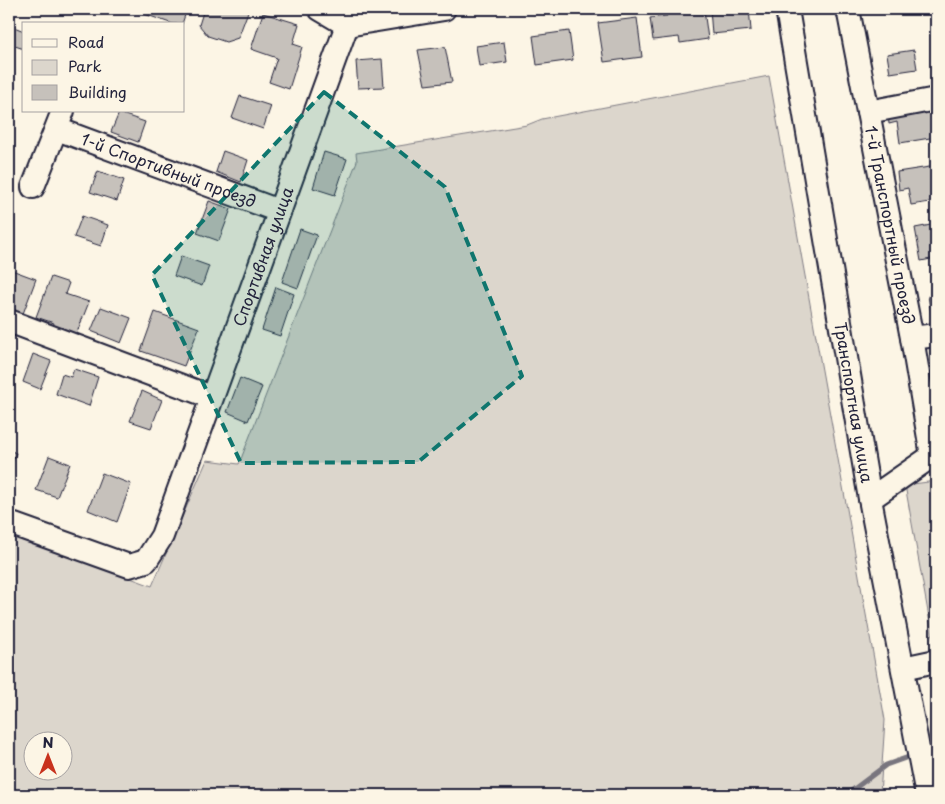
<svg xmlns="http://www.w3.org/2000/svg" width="945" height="804" viewBox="0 0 945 804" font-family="'Playpen Sans',sans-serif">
	<rect width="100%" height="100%" fill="#fcf5e5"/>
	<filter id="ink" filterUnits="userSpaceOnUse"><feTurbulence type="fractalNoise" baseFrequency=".02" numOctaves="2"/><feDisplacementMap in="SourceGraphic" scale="10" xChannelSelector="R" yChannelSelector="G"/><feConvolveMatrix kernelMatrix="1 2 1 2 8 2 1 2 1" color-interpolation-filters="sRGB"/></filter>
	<g filter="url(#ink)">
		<g fill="#dcd6cc" stroke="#7f7c84" fill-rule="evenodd">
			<path d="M769,76L885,720L880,795H9V533L152,586L207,460L239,464L357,161L356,153L527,125L542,119ZM32,742H62V772H32Z"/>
			<polygon points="936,481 936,656 905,485"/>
		</g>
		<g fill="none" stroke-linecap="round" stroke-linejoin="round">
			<g stroke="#78757e" stroke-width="5">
				<polyline points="924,752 936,747"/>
				<polyline points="846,795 886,765 914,755"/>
			</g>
		</g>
		<g fill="#c6c1bb" stroke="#22223b">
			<polygon points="130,9 187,9 182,24 173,24"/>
			<polygon points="204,9 249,9 238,38 226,42 208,36 199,25"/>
			<polygon points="666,9 682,9 682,13 704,10 708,39 680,43 679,37 653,40 650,18 667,16"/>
			<polygon points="710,9 749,9 751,30 712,34"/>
			<polygon points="263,13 299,24 293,44 302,47 289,89 269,82 277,58 251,49"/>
			<polygon points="637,18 642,57 604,62 598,23"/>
			<polygon points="9,25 24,31 24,49 9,44"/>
			<polygon points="569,31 573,60 537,65 533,36"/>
			<polygon points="504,42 507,62 479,66 476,46"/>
			<polygon points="445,47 452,82 425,85 418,50"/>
			<polygon points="914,50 917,69 890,73 887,54"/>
			<polygon points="382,59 384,87 358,88 356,61"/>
			<polygon points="240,96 271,106 263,129 232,118"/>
			<polygon points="936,108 936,141 936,137 900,143 897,122 889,124 888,115"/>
			<polygon points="119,113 145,122 138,142 111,132"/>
			<polygon points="223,151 248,160 241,182 216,172"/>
			<polygon points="324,152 347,159 335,195 313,188"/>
			<polygon points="936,166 936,201 911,205 908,188 899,190 897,172"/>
			<polygon points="98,171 124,180 117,201 90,192"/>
			<polygon points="209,201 231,209 219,241 197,233"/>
			<polygon points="82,216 108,225 101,246 74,237"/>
			<polygon points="936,224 936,258 921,261 915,228"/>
			<polygon points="300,229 317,235 298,288 282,282"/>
			<polygon points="181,256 209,266 202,286 174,276"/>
			<polygon points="9,269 36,279 21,319 9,315"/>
			<polygon points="51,277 69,283 65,294 89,302 76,335 53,326 54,323 36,317"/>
			<polygon points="276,287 294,294 280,336 262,330"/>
			<polygon points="936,295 936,318 932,319 928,296"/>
			<polygon points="101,307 131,318 121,343 91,331"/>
			<polygon points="155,312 199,328 184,366 141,351"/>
			<polygon points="33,354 51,361 40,389 23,382"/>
			<polygon points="74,369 98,377 89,406 56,394 62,374 71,377"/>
			<polygon points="936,371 936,386 930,387 927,372"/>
			<polygon points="240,378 262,387 248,421 227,412"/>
			<polygon points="142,391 162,400 151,428 130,421"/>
			<polygon points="9,450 16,453 9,471"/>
			<polygon points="49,456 70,464 57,497 36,490"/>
			<polygon points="102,473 131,484 117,522 88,510"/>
		</g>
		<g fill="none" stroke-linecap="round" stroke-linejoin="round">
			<defs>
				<g id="minor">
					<polyline points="320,9 347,25"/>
					<path id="s1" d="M787,9L870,499L927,795"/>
					<path id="s2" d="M848,9L912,338L932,456"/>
					<polyline points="347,25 444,9"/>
					<polyline points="868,112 936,99"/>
					<path id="s3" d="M57,129L279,211"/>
					<polyline points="33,187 63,111"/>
					<polyline points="9,321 211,397"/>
					<polyline points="912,338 936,335"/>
					<polyline points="870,499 932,456 936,456"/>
					<path id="s4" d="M9,523L129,566L146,561L162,536L347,25"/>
					<polyline points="903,668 936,661"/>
				</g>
			</defs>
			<use href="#minor" stroke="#22223b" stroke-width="26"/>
			<use href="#minor" stroke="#fcf5e5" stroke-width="22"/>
		</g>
	</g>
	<path fill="#0f766e" fill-opacity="0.2" stroke="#0f766e" stroke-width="4" stroke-dasharray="10 6" stroke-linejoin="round" d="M324,92L445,187L522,376L418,462L241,463L152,275Z"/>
	<g text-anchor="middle" stroke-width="4.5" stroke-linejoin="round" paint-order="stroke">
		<g font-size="16" fill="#22223b" stroke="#fcf5e5">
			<text dy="6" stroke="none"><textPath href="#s3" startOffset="119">1-й Спортивный проезд</textPath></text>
			<text dy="6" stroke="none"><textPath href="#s2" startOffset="220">1-й Транспортный проезд</textPath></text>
			<text dy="6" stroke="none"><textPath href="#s4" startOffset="472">Спортивная улица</textPath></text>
			<text dy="6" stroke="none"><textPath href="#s1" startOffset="399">Транспортная улица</textPath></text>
		</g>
	</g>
	<rect width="945" height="804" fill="none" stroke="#fcf5e5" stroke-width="30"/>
	<rect x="15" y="15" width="915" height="774" fill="none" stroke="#22223b" stroke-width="2" filter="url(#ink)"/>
	<rect x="22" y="22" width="162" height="90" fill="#fcf5e5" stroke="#a5a1a1"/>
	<rect x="32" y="39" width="25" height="8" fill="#fcf5e5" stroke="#a5a1a1"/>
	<text x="68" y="48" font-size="15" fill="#22223b">Road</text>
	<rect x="32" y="60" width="25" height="15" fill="#dcd6cc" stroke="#a5a1a1"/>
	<text x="68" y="72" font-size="15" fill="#22223b">Park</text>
	<rect x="32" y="85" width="25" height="15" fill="#c6c1bb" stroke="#a5a1a1"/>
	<text x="68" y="98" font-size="15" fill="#22223b">Building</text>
	<g transform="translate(48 756)"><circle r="24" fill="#fcf5e5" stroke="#a5a1a1"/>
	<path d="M0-4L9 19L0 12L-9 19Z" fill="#c8321e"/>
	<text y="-8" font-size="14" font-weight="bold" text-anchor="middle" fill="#22223b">N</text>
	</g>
</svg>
